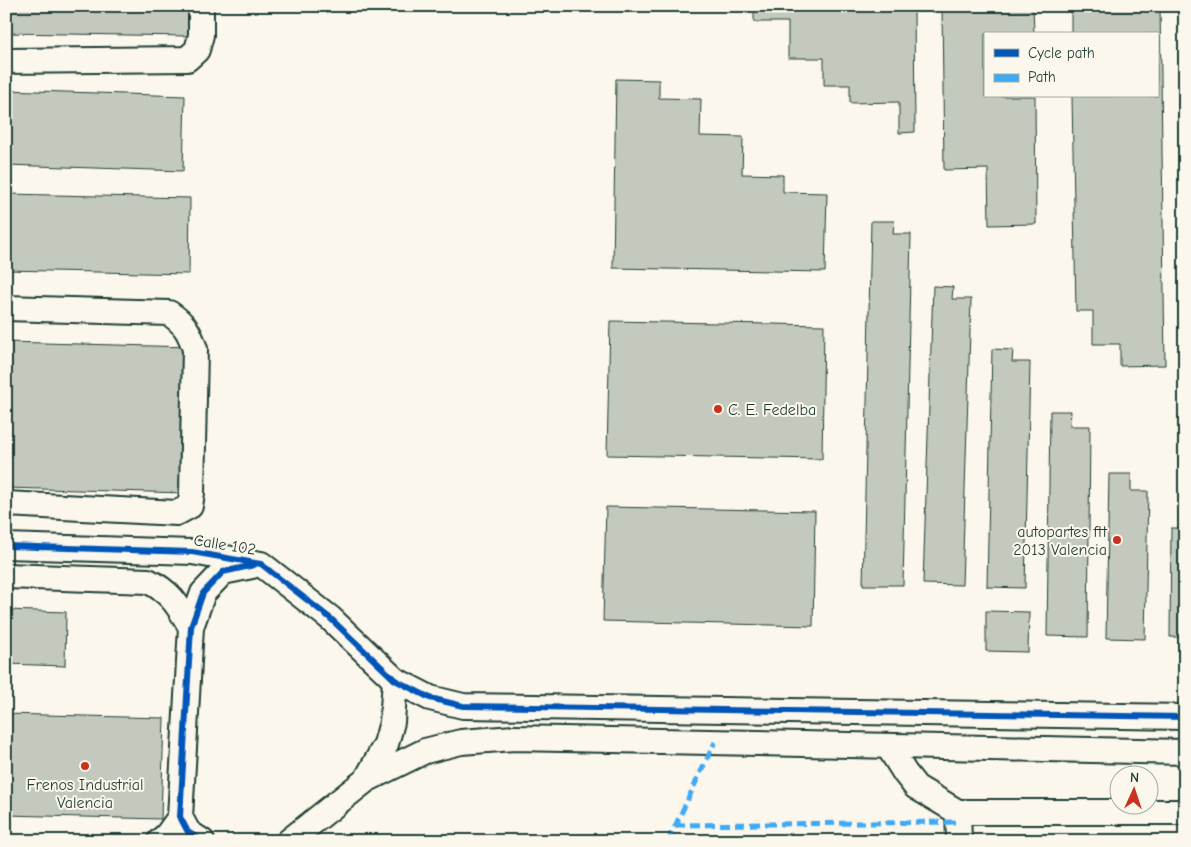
<svg xmlns="http://www.w3.org/2000/svg" width="1191" height="847" viewBox="0 0 1191 847" font-family="'Comic Neue',sans-serif">
	<rect width="100%" height="100%" fill="#fbf7ec"/>
	<filter id="ink" filterUnits="userSpaceOnUse"><feTurbulence type="fractalNoise" baseFrequency=".02" numOctaves="2"/><feDisplacementMap in="SourceGraphic" scale="10" xChannelSelector="R" yChannelSelector="G"/><feConvolveMatrix kernelMatrix="1 2 1 2 8 2 1 2 1" color-interpolation-filters="sRGB"/></filter>
	<g filter="url(#ink)">
		<g fill="#c4c9be" stroke="#1f3d34">
			<polygon points="6,6 188,6 188,36 6,33"/>
			<polygon points="754,6 914,6 915,132 899,133 899,102 850,103 850,85 824,85 824,58 788,58 788,22 754,22"/>
			<polygon points="942,6 1033,6 1034,34 985,34 985,96 1035,96 1036,224 989,225 988,169 944,170"/>
			<polygon points="1071,6 1160,6 1165,365 1120,366 1120,344 1093,344 1093,311 1076,311 1072,96 1157,96 1157,34 1071,34"/>
			<polygon points="616,79 659,80 659,98 701,99 700,136 743,137 742,174 783,175 783,192 827,193 825,272 613,268"/>
			<polygon points="6,90 185,96 183,171 6,165"/>
			<polygon points="6,194 190,198 189,274 6,270"/>
			<polygon points="871,221 894,221 893,234 911,234 903,585 863,585"/>
			<polygon points="933,286 953,287 952,299 971,299 962,585 923,584"/>
			<polygon points="610,321 824,325 822,459 607,455"/>
			<polygon points="6,342 189,347 185,493 6,488"/>
			<polygon points="992,349 1013,350 1012,362 1030,362 1025,588 987,587"/>
			<polygon points="1050,411 1071,411 1070,426 1090,426 1088,637 1047,636"/>
			<polygon points="1109,474 1131,474 1131,491 1148,491 1145,639 1106,638"/>
			<polygon points="606,507 815,511 813,626 603,621"/>
			<polygon points="1171,528 1185,528 1185,637 1170,637"/>
			<polygon points="6,610 66,612 65,666 6,664"/>
			<polygon points="986,611 1029,612 1028,652 986,651"/>
			<polygon points="6,714 164,718 161,819 6,815"/>
		</g>
		<g fill="none" stroke-linecap="round" stroke-linejoin="round">
			<defs>
				<g id="minor">
					<polyline points="6,61 187,59 197,50 201,35 201,6"/>
					<path d="M6,308L169,313C185,324 189,331 195,349L192,493L190,506L177,513L6,504"/>
					<polyline points="6,546 192,552 261,564 330,618 395,680 430,698 463,706 1185,717"/>
					<path d="M6,576L148,581C171,592 178,606 191,627"/>
					<polyline points="888,746 905,773 916,787 958,812 1185,812"/>
					<polyline points="366,780 386,744 392,722 395,680"/>
					<polyline points="958,812 959,841"/>
					<polyline points="160,841 167,835 180,817"/>
					<polyline points="202,841 188,832 180,817 191,627 203,593 223,572 252,566"/>
					<polyline points="289,841 366,780 425,751 461,742 514,738 1185,752"/>
				</g>
			</defs>
			<use href="#minor" stroke="#1f3d34" stroke-width="28"/>
			<use href="#minor" stroke="#fbf7ec" stroke-width="24"/>
			<g stroke="#3fa9f5" stroke-width="5" stroke-dasharray="10 5" stroke-linecap="butt">
				<polyline points="675,825 958,822"/>
				<polyline points="668,841 715,742"/>
			</g>
			<defs>
				<g id="cycleway">
					<polyline points="6,546 192,552 261,564 330,618 395,680 430,698 463,706 1185,717"/>
					<polyline points="202,841 188,832 180,817 191,627 203,593 223,572 254,565"/>
				</g>
			</defs>
			<use href="#cycleway" stroke="#fbf7ec" stroke-width="9"/>
			<use href="#cycleway" stroke="#0057b8" stroke-width="6"/>
		</g>
	</g>
	<g fill="#c8321e" stroke="#fbf7ec" stroke-width="2">
		<circle cx="718" cy="409" r="5"/>
		<circle cx="1117" cy="540" r="5"/>
		<circle cx="85" cy="766" r="5"/>
	</g>
	<g text-anchor="middle" stroke-width="4" stroke-linejoin="round" paint-order="stroke">
		<g font-size="16" fill="#1f3d34" stroke="#fbf7ec" text-anchor="start">
			<text x="728" y="415">C. E. Fedelba</text>
			<text x="1107" y="537" text-anchor="end">autopartes ftt<tspan x="1107" dy="18">2013 Valencia</tspan></text>
			<text x="85" y="790" text-anchor="middle">Frenos Industrial<tspan x="85" dy="18">Valencia</tspan></text>
		</g>
		<g font-size="16" fill="#1f3d34" stroke="#fbf7ec">
			<text transform="translate(225 544) rotate(9)" y="6">Calle 102</text>
		</g>
	</g>
	<rect width="1191" height="847" fill="none" stroke="#fbf7ec" stroke-width="25"/>
	<rect x="12" y="12" width="1166" height="822" fill="none" stroke="#1f3d34" stroke-width="2" filter="url(#ink)"/>
	<rect x="984" y="32" width="175" height="65" fill="#fbf7ec" stroke="#a3ada2"/>
	<rect x="994" y="49" width="25" height="8" fill="#0057b8" stroke="#a3ada2"/>
	<text x="1028" y="58" font-size="15" fill="#1f3d34">Cycle path</text>
	<rect x="994" y="74" width="25" height="8" fill="#3fa9f5" stroke="#a3ada2"/>
	<text x="1028" y="82" font-size="15" fill="#1f3d34">Path</text>
	<g transform="translate(1134 790) rotate(3)"><circle r="24" fill="#fbf7ec" stroke="#a3ada2"/>
	<path d="M0-4L9 19L0 12L-9 19Z" fill="#c8321e"/>
	<text y="-8" font-size="14" font-weight="bold" text-anchor="middle" fill="#1f3d34">N</text>
	</g>
</svg>
